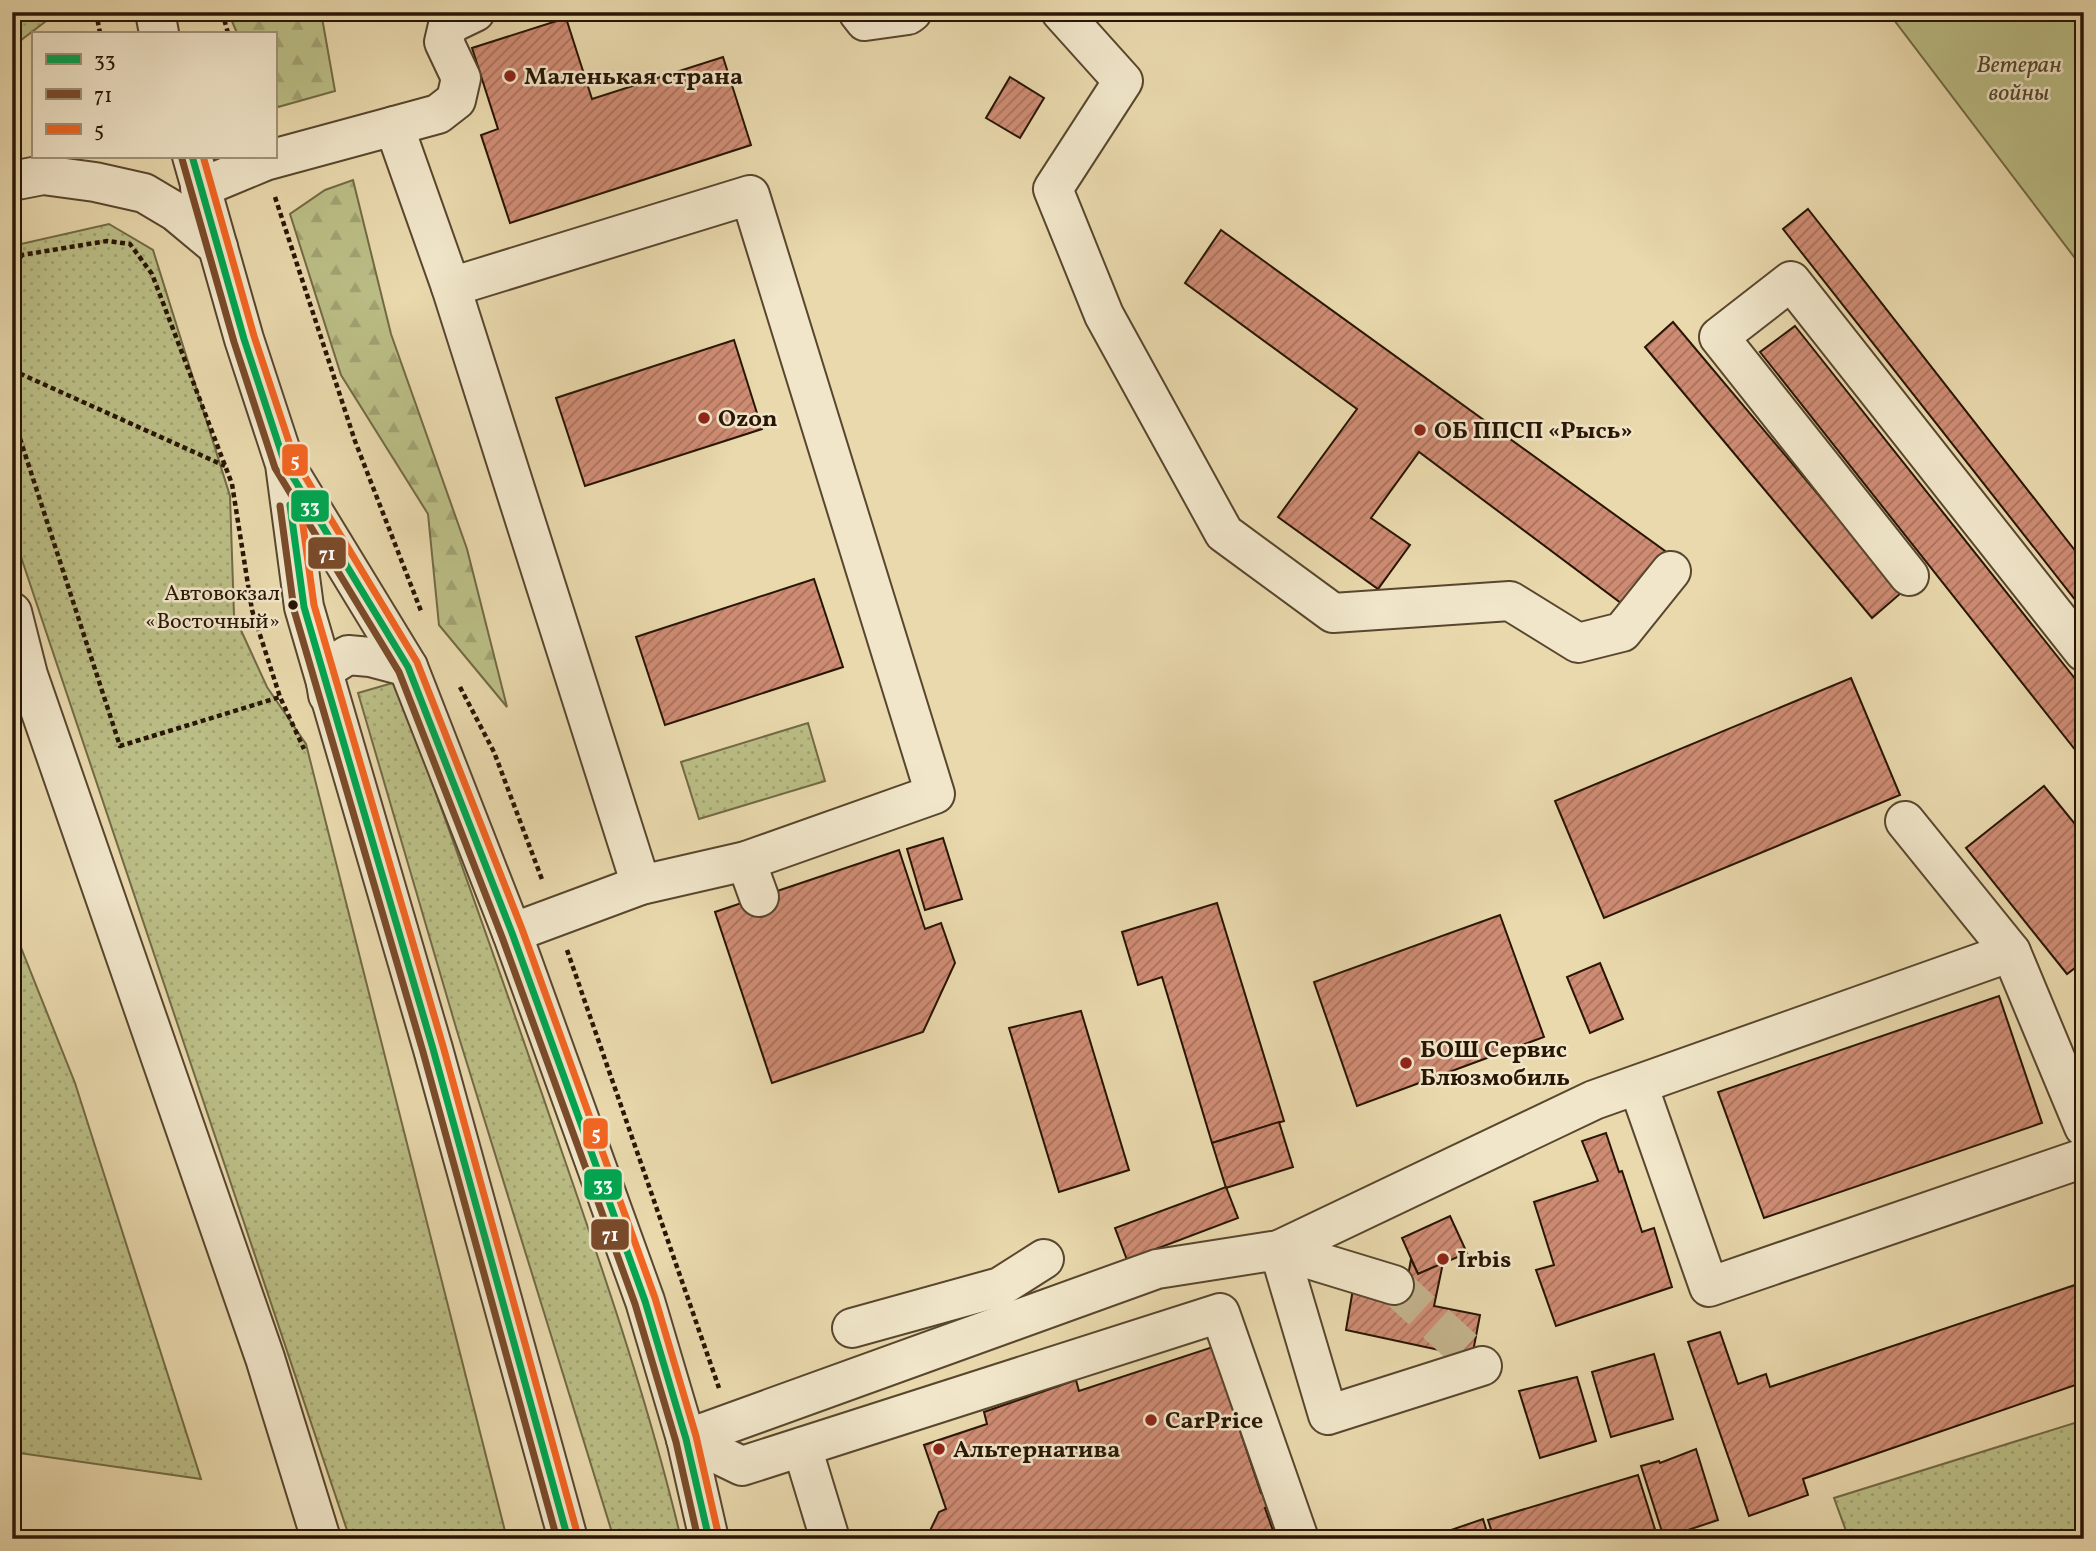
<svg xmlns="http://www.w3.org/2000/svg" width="2096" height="1551" viewBox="0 0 2096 1551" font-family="Vollkorn,serif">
	<defs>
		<pattern id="grass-dots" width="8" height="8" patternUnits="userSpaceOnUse" patternTransform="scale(1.75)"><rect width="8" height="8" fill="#bbbe86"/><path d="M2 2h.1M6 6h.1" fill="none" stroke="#a1a272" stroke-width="1.8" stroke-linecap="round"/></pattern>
		<pattern id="forest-firs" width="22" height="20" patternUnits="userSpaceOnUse" patternTransform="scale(1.75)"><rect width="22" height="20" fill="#bbbe86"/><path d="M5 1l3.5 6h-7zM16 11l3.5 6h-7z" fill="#a1a272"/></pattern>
		<pattern id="building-hatch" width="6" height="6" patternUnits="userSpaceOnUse" patternTransform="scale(1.75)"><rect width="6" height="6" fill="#cf8c74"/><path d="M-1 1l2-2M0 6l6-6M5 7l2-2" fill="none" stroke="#a8715d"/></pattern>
	</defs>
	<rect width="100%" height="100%" fill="#e9d9ad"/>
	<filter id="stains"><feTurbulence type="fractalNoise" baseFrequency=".00286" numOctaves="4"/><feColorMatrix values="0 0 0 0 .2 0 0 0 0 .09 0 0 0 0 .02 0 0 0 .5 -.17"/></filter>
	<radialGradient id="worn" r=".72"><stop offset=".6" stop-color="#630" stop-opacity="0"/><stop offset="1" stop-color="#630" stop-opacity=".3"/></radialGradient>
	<g fill="url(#grass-dots)" stroke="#726a45" stroke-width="2">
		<polygon points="12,12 58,12 12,47"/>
		<polygon points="109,224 153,250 230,496 234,615 267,687 306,744 507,1539 350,1539 12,530 12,246"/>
		<path d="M396,682C453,840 509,997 563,1155C607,1282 650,1408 681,1539H614L457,1031L358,693Z"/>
		<polygon points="808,723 825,781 699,819 681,762"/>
		<polygon points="12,925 75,1083 201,1479 12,1452"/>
		<polygon points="2084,1420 2084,1539 1849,1539 1834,1498"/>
	</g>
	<g fill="url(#forest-firs)" stroke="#726a45" stroke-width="2">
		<polygon points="228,12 321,12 335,91 278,107 275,101 275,33 237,33"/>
		<polygon points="353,180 391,334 467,549 507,707 439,625 428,514 341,375 290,214 325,190"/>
	</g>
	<polygon fill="#bbbe86" stroke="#726a45" stroke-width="2" points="1892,12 2084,12 2084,270 1891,16"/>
	<g fill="url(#building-hatch)" stroke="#281504" stroke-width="2">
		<polygon points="566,18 592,99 723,57 751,145 510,223 481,135 498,129 472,48"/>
		<polygon points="1010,77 1044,98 1020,138 986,118"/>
		<polygon points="1808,209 2084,562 2084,611 1783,229"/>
		<polygon points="1221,230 1672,556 1633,612 1419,452 1371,518 1410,545 1378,589 1278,517 1357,409 1185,283"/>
		<polygon points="1673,322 1901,593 1872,618 1645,347"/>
		<polygon points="1795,326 2084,690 2084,761 1760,352"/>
		<polygon points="734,340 762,429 585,486 556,398"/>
		<polygon points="814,579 843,667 665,725 636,637"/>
		<polygon points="1851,678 1900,795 1604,918 1555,801"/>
		<polygon points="2044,786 2084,835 2084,961 2067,974 1966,848"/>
		<polygon points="943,838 962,899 925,910 907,849"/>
		<polygon points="899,850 925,929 941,923 955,963 923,1032 772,1083 715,912"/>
		<polygon points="1217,903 1284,1121 1212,1143 1162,977 1138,985 1122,932"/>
		<polygon points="1500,915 1544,1037 1357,1106 1314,982"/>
		<polygon points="1600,963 1623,1019 1590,1033 1567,977"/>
		<polygon points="1999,996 2042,1123 1764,1218 1718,1092"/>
		<polygon points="1081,1011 1129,1170 1059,1192 1009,1028"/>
		<polygon points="1279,1122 1293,1167 1226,1188 1212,1143"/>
		<polygon points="1606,1133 1619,1172 1622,1171 1642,1232 1654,1228 1672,1287 1556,1326 1536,1270 1554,1265 1534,1202 1598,1181 1582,1141"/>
		<polygon points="1226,1187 1238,1218 1127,1260 1115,1228"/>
		<polygon points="1450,1216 1467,1253 1418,1274 1402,1238"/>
		<polygon points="1411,1259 1418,1274 1443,1263 1434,1306 1480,1315 1472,1357 1346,1330 1353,1289 1404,1299"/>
		<polygon points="2084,1282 2084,1382 1803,1479 1808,1495 1749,1516 1688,1342 1720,1332 1738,1384 1766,1374 1770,1387"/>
		<polygon points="1231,1341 1233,1387 1226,1389 1261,1493 1268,1491 1273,1505 1265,1508 1276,1539 926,1539 939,1512 946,1509 924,1445 987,1424 984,1412 1076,1380 1079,1391"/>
		<polygon points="1654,1354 1673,1419 1611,1437 1592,1372"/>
		<polygon points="1577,1377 1596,1441 1540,1458 1519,1391"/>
		<polygon points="1696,1449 1718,1520 1664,1538 1641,1466 1659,1461 1660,1463"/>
		<polygon points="1638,1475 1658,1539 1494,1539 1488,1520"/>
		<polygon points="1483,1519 1489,1539 1429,1539 1428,1538"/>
	</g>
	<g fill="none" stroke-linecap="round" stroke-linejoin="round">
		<polyline stroke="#c2b28b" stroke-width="38" stroke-dasharray="38 19" stroke-linecap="butt" points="1394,1285 1482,1366"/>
		<defs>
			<g id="minor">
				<polyline points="155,12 159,33"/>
				<polyline points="858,12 865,21 908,15 912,12"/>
				<polyline points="1061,12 1123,81 1053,189 1104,315 1224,533 1333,613 1510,601 1578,643 1622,632 1671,571"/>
				<polyline points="394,126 438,114 456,100 461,78 444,42 448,25 475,12"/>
				<polyline points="192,156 244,339 285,464 304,607 433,1049 568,1539"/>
				<polyline points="12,181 43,175 95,182 144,193 176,212 218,247"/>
				<polyline points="200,188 265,161 394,126 451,287 641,885"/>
				<polyline points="451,287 750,195 935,794 746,861 641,885 512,933"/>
				<polyline points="294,480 408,667 512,933 645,1301 686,1439 709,1539"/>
				<polyline points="1909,576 1719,337 1791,281 2084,652"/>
				<polyline points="12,612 28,675 265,1358 321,1539"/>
				<polyline points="328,695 324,670 348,655 370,657 408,667"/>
				<polyline points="1905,821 2011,952 2084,1127"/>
				<polyline points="746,861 759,897"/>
				<polyline points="1638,1085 1709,1287 2084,1158"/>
				<polyline points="1279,1250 1594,1100 2011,952"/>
				<polyline points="1279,1250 1394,1285"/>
				<polyline points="852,1328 1000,1287 1044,1259"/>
				<polyline points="686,1439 1157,1269 1279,1250 1328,1415 1482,1366"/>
				<polyline points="686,1439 742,1466 1220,1313 1299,1539"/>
				<polyline points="802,1447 830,1539"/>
			</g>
		</defs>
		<use href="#minor" stroke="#58462e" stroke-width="42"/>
		<g stroke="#281504" stroke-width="4.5" stroke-dasharray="5 3.5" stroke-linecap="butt">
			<polyline points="96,12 100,33"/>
			<polyline points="222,12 228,33"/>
			<polyline points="275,197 355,441 421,611"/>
			<polyline points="12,272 22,255 107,241 130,244 152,274 232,484 252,610 280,697 304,749"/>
			<polyline points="12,370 225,466"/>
			<polyline points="12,414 120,746 280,697"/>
			<polyline points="460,687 494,752 543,882"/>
			<polyline points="567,950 719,1388"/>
		</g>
		<use href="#minor" stroke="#f1e6ca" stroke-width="38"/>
		<defs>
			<g id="bus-1">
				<polyline points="192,156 244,339 285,464 408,667 512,933 645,1301 686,1439 709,1539"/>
				<polyline points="290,505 304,607 433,1049 568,1539"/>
			</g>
			<g id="bus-2">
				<polyline points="182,159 234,342 275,468 399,672 502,937 635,1304 676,1442 698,1539"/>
				<polyline points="280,506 294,610 423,1052 557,1539"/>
			</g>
			<g id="bus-3">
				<polyline points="203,156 254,336 295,460 417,662 522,929 655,1298 696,1436 719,1537"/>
				<polyline points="300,504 314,605 443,1046 578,1536"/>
			</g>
		</defs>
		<use href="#bus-1" stroke="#f1e6ca" stroke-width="12"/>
		<use href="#bus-2" stroke="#f1e6ca" stroke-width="12"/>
		<use href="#bus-3" stroke="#f1e6ca" stroke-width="12"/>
		<use href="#bus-1" stroke="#00a651" stroke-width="7"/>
		<use href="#bus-2" stroke="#7a4b2a" stroke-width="7"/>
		<use href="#bus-3" stroke="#f26522" stroke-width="7"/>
	</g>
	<g fill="#8f2418" stroke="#f1e6ca" stroke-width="2.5">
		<circle cx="510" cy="76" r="7"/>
		<circle cx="704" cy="418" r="7"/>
		<circle cx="1420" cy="430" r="7"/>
		<circle cx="1406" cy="1063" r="7"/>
		<circle cx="1443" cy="1259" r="7"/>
		<circle cx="1151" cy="1420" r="7"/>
		<circle cx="939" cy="1449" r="7"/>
	</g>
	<circle fill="#281504" stroke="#f1e6ca" stroke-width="2.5" cx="293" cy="605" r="6"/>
	<g text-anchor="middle" stroke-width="5" stroke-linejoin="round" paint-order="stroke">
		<g font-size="22" fill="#281504" stroke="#f1e6ca" text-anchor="end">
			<text x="280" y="600">Автовокзал<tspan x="280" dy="28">«Восточный»</tspan></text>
		</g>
		<g font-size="24" font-style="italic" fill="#54482b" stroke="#f1e6ca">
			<text x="2019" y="72">Ветеран<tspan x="2019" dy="28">войны</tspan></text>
		</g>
		<g font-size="24" font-weight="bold" fill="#281504" stroke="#f1e6ca" text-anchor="start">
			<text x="524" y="84">Маленькая страна</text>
			<text x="718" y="426">Ozon</text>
			<text x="1434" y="438">ОБ ППСП «Рысь»</text>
			<text x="1420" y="1057">БОШ Сервис<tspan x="1420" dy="28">Блюзмобиль</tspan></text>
			<text x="1457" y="1267">Irbis</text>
			<text x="1165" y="1428">CarPrice</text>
			<text x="953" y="1457">Альтернатива</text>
		</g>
	</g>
	<g stroke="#f1e6ca" stroke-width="2.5">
		<rect x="281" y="443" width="28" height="34" rx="7" fill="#f26522"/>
		<rect x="290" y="489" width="40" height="34" rx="7" fill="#00a651"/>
		<rect x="307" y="536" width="40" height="34" rx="7" fill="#7a4b2a"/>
		<rect x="582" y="1117" width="27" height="33" rx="7" fill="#f26522"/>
		<rect x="583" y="1168" width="40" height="33" rx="7" fill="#00a651"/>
		<rect x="590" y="1218" width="40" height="33" rx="7" fill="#7a4b2a"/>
	</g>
	<g font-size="19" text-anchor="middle" font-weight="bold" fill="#fff">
		<text x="295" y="467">5</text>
		<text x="310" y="513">33</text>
		<text x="327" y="560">71</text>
		<text x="596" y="1140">5</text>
		<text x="603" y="1191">33</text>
		<text x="610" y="1241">71</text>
	</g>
	<rect width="2096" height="1551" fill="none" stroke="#e9d9ad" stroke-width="42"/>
	<rect x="14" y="14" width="2068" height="1523" fill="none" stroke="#281504" stroke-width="3.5"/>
	<rect x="21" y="21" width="2054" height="1509" fill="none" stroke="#281504" stroke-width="2"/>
	<rect x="32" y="32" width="245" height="126" fill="#f1e6ca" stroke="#a1927b" stroke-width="2"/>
	<rect x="46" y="54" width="35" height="10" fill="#00a651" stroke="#a1927b" stroke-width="2"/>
	<text x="94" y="66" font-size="21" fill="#281504">33</text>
	<rect x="46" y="89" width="35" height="10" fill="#7a4b2a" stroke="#a1927b" stroke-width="2"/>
	<text x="94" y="102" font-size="21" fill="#281504">71</text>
	<rect x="46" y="124" width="35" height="10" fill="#f26522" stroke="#a1927b" stroke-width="2"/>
	<text x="94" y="136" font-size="21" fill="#281504">5</text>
	<rect width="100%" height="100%" filter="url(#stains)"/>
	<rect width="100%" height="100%" fill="url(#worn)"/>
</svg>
